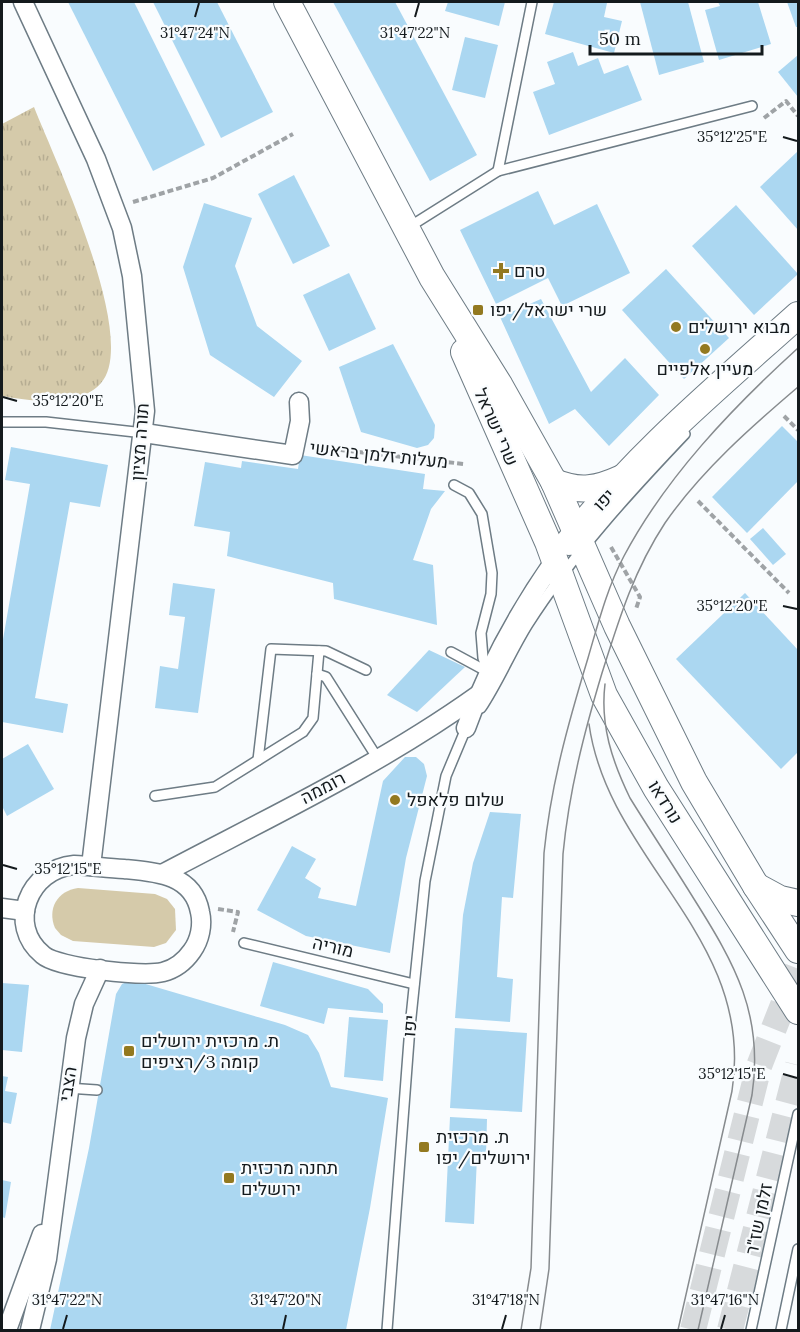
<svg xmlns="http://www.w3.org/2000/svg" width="800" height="1332" viewBox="0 0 800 1332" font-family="Lora,Heebo,serif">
	<defs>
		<pattern id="grass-tufts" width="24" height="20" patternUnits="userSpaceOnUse" patternTransform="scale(1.5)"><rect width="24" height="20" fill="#d5caaa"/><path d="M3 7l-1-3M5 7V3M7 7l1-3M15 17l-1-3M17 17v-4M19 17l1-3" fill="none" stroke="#b6ad92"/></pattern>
	</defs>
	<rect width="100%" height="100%" fill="#f9fcfe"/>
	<path fill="url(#grass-tufts)" d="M34,107C54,158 140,339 101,383C80,408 30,401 2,396V124Z"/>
	<path fill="#d5caaa" d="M78,888L155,894L167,899L175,909L176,930L166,943L154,947L73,941L61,935L55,928C47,909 57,891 78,888Z"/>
	<g fill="#abd7f1">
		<polygon points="68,2 134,2 205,145 153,171"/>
		<polygon points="153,2 217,2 273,112 221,138"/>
		<polygon points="333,2 395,2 477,155 430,181"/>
		<polygon points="448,2 505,2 499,26 445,11"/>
		<polygon points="554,2 607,3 604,17 622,21 614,53 545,34"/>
		<polygon points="640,2 688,2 704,62 659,75"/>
		<polygon points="718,2 758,2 771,44 719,60 705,10 720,6"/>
		<polygon points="787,2 798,2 798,27 796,27"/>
		<polygon points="465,37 498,45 485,98 452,90"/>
		<polygon points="573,52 578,66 598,58 604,74 628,65 642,100 549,135 533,92 555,84 547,62"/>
		<polygon points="798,55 798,97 778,72"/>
		<polygon points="798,151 798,230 760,187"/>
		<polygon points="294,175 330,246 293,264 258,194"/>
		<polygon points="538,191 554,225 597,204 630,273 562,306 548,278 496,304 460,230"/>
		<polygon points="204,203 252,218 235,266 257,326 302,361 274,397 210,355 183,267"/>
		<polygon points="736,205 798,274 754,315 692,246"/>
		<polygon points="666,269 729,338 684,379 622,310"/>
		<polygon points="349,273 376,329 329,351 303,295"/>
		<polygon points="541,299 591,392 625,358 659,395 609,446 575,409 549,424 500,317"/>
		<polygon points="393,344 435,425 434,438 428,445 417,448 361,432 339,367"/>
		<polygon points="782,426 798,442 798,481 747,533 712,497"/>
		<polygon points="11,447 108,465 100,507 70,502 35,698 68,704 63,733 2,722 2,645 30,484 5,480"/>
		<polygon points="300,455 425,474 423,489 445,491 431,509 413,560 433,565 437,625 334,599 333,583 227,556 230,532 194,526 205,462 241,468 242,461 298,469"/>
		<polygon points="763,528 786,554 773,565 750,539"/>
		<polygon points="173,583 215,589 198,713 155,708 160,666 178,669 185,617 169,615"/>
		<polygon points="745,593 798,650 798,752 781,769 676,659"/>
		<polygon points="429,650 465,667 417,712 387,695"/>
		<polygon points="28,744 54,789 7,816 2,806 2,759"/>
		<polygon points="405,757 416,757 424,764 427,776 406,858 390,953 306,936 257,910 292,846 316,859 305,878 321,888 318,898 356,906 383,781"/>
		<polygon points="490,812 521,814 513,898 502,897 497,977 513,979 510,1022 455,1018 463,915 473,863"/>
		<polygon points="273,962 368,989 383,1004 383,1013 328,1008 324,1024 260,1006"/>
		<polygon points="132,980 285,1025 308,1035 319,1053 331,1087 388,1098 370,1208 346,1330 50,1330 89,1148 116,994 122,984"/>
		<polygon points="2,983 29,985 22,1052 2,1050"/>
		<polygon points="349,1017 388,1020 383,1081 344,1077"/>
		<polygon points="455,1028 527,1033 522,1112 450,1108"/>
		<polygon points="2,1076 8,1077 5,1091 17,1093 11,1124 2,1122"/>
		<polygon points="450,1117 487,1119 486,1157 477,1157 474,1224 445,1222"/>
		<polygon points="2,1180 11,1182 5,1218 2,1217"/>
	</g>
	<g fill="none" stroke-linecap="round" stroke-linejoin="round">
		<g stroke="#d7dadc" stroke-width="26" stroke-dasharray="26 13" stroke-linecap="butt">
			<polyline points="693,1330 759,1066 798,967"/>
			<polyline points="730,1330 798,1065"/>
		</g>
		<defs>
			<g id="lane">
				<polyline points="498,171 532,2"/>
				<polyline points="409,227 498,171 752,106"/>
				<polyline points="2,422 46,422 144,433"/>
				<polyline points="454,485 469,493 482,514 492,573 491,594 481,633 483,658 488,672"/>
				<polyline points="451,652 488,672"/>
				<polyline points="317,674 326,677 378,759"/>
				<path d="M481,708C499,681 511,651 528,624C572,555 629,493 685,434"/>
				<polyline points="258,760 271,649 326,651 366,670"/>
				<polyline points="155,796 215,787 303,732 313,718 319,651"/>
				<polyline points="244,943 414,984"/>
				<polyline points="67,1088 97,1090"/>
				<polyline points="387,1330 410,1027 425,881 446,776 467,726"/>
				<polyline points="751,1330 798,1114"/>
				<polyline points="781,1330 798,1249"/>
			</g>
			<g id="street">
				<polyline points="23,2 96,159 122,228 132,276 145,411 91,866"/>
				<polyline points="144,433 293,455 300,421 299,402"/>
				<path d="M466,728C488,667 518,613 555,560"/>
				<path d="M74,865C91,866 107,868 124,869C156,872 193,874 200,912C203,925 200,940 192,951C185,961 175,969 163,972C143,977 58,968 43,955C6,925 29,869 74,865Z"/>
				<path d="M164,873C270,817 380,765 478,695"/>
				<polyline points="2,908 25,911"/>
				<polyline points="7,1330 42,1234"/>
				<polyline points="30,1330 47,1259 76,1038 84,1004 100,969"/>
			</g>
			<g id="secondary">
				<polyline points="287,2 432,277 500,386 554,482 617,626 694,782 756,886 798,950"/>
				<polyline points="464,352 548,542 604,695 656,788 798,1011"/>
				<path d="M554,482C580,493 598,489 622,478"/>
				<path d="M569,542C633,457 719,386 798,315"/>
				<polyline points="756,886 780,899 798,903"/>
			</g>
		</defs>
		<use href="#lane" stroke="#6e7c85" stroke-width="12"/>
		<use href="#street" stroke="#6e7c85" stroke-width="21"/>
		<use href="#secondary" stroke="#6e7c85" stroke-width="28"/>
		<g stroke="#9fa3a6" stroke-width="4" stroke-dasharray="6 3" stroke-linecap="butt">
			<polyline points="764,118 786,101 798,116"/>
			<polyline points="133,202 213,178 293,134"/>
			<polyline points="784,416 798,430"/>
			<polyline points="314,447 464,464"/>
			<polyline points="698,501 789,593"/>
			<polyline points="611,547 640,597 636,609"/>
			<polyline points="218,909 238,912 233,932"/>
		</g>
		<use href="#lane" stroke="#fff" stroke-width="9"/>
		<use href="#street" stroke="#fff" stroke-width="18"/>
		<use href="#secondary" stroke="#fff" stroke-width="26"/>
		<g stroke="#878b8e" stroke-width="1.5">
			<path d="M605,684C600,725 612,761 630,798C651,832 673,865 694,899C735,964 764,1015 752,1095L698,1330"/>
			<path d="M589,724C608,862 756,937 732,1091L678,1330"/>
			<path d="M521,1330L531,1268L544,853C551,784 568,724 588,658C598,624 607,588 624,556C666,477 732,408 798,348"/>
			<path d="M540,1330L549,1269L563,854C569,791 584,733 602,673C619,619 634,570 665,523C701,471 751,427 798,387"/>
		</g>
	</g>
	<path fill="none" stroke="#141a1d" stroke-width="2" d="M195,17L199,3M415,17L419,3M783,137L797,141M3,397L17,401M783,606L797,609M3,865L17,869M783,1074L797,1078M63,1329L67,1315M283,1329L286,1315M502,1329L506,1315M721,1329L725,1315"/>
	<g fill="#937920" stroke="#f9fcfe" stroke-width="2">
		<path d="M498 262h6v6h6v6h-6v6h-6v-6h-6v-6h6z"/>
		<rect x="472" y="304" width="12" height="12" rx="3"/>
		<circle cx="676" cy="327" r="6"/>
		<circle cx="705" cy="349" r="6"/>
		<circle cx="395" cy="800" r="6"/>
		<rect x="123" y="1045" width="12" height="12" rx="3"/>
		<rect x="418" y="1141" width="12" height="12" rx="3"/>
		<rect x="223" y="1172" width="12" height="12" rx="3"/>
	</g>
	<g text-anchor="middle" stroke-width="4.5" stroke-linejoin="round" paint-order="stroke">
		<g font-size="18" fill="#141a1d" stroke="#f9fcfe" text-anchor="start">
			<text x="514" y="277">טרם</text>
			<text x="490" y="316">שרי ישראל/יפו</text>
			<text x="688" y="333">מבוא ירושלים</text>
			<text x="705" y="375" text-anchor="middle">מעיין אלפיים</text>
			<text x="407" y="806">שלום פלאפל</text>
			<text x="141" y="1047">ת. מרכזית ירושלים<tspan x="141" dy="21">קומה 3/רציפים</tspan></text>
			<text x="436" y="1143">ת. מרכזית<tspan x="436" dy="21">ירושלים/יפו</tspan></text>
			<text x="241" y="1174">תחנה מרכזית<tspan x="241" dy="21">ירושלים</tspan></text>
		</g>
		<g font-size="18" fill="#141a1d" stroke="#f9fcfe">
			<text transform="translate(496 427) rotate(66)" y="6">שרי ישראל</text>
			<text transform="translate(140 442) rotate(-86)" y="6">תורה מציון</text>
			<text transform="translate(379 455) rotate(6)" y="6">מעלות זלמן בראשי</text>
			<text transform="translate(604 500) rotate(-47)" y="6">יפו</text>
			<text transform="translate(323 788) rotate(-28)" y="6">רוממה</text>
			<text transform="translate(665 802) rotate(58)" y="6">נורדאו</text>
			<text transform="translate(333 947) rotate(13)" y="6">מוריה</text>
			<text transform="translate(410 1026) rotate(-85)" y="6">יפו</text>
			<text transform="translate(68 1084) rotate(-81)" y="6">הצבי</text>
			<text transform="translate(759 1219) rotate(-78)" y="6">זלמן שז"ר</text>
		</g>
	</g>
	<g font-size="15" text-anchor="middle" fill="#141a1d" stroke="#f9fcfe" stroke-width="4.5" stroke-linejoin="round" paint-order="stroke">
		<text x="195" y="38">31°47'24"N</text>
		<text x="415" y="38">31°47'22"N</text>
		<text x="732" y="142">35°12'25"E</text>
		<text x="68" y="406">35°12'20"E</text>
		<text x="732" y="611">35°12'20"E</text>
		<text x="68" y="874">35°12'15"E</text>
		<text x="732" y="1079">35°12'15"E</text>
		<text x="67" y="1305">31°47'22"N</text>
		<text x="286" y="1305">31°47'20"N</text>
		<text x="506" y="1305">31°47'18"N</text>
		<text x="725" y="1305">31°47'16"N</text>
	</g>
	<rect width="800" height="1332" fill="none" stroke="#141a1d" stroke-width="6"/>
	<path d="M590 45v9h172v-9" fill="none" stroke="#141a1d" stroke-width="3"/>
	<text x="599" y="45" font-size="18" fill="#141a1d" stroke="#f9fcfe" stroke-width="4.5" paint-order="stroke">50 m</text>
</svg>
